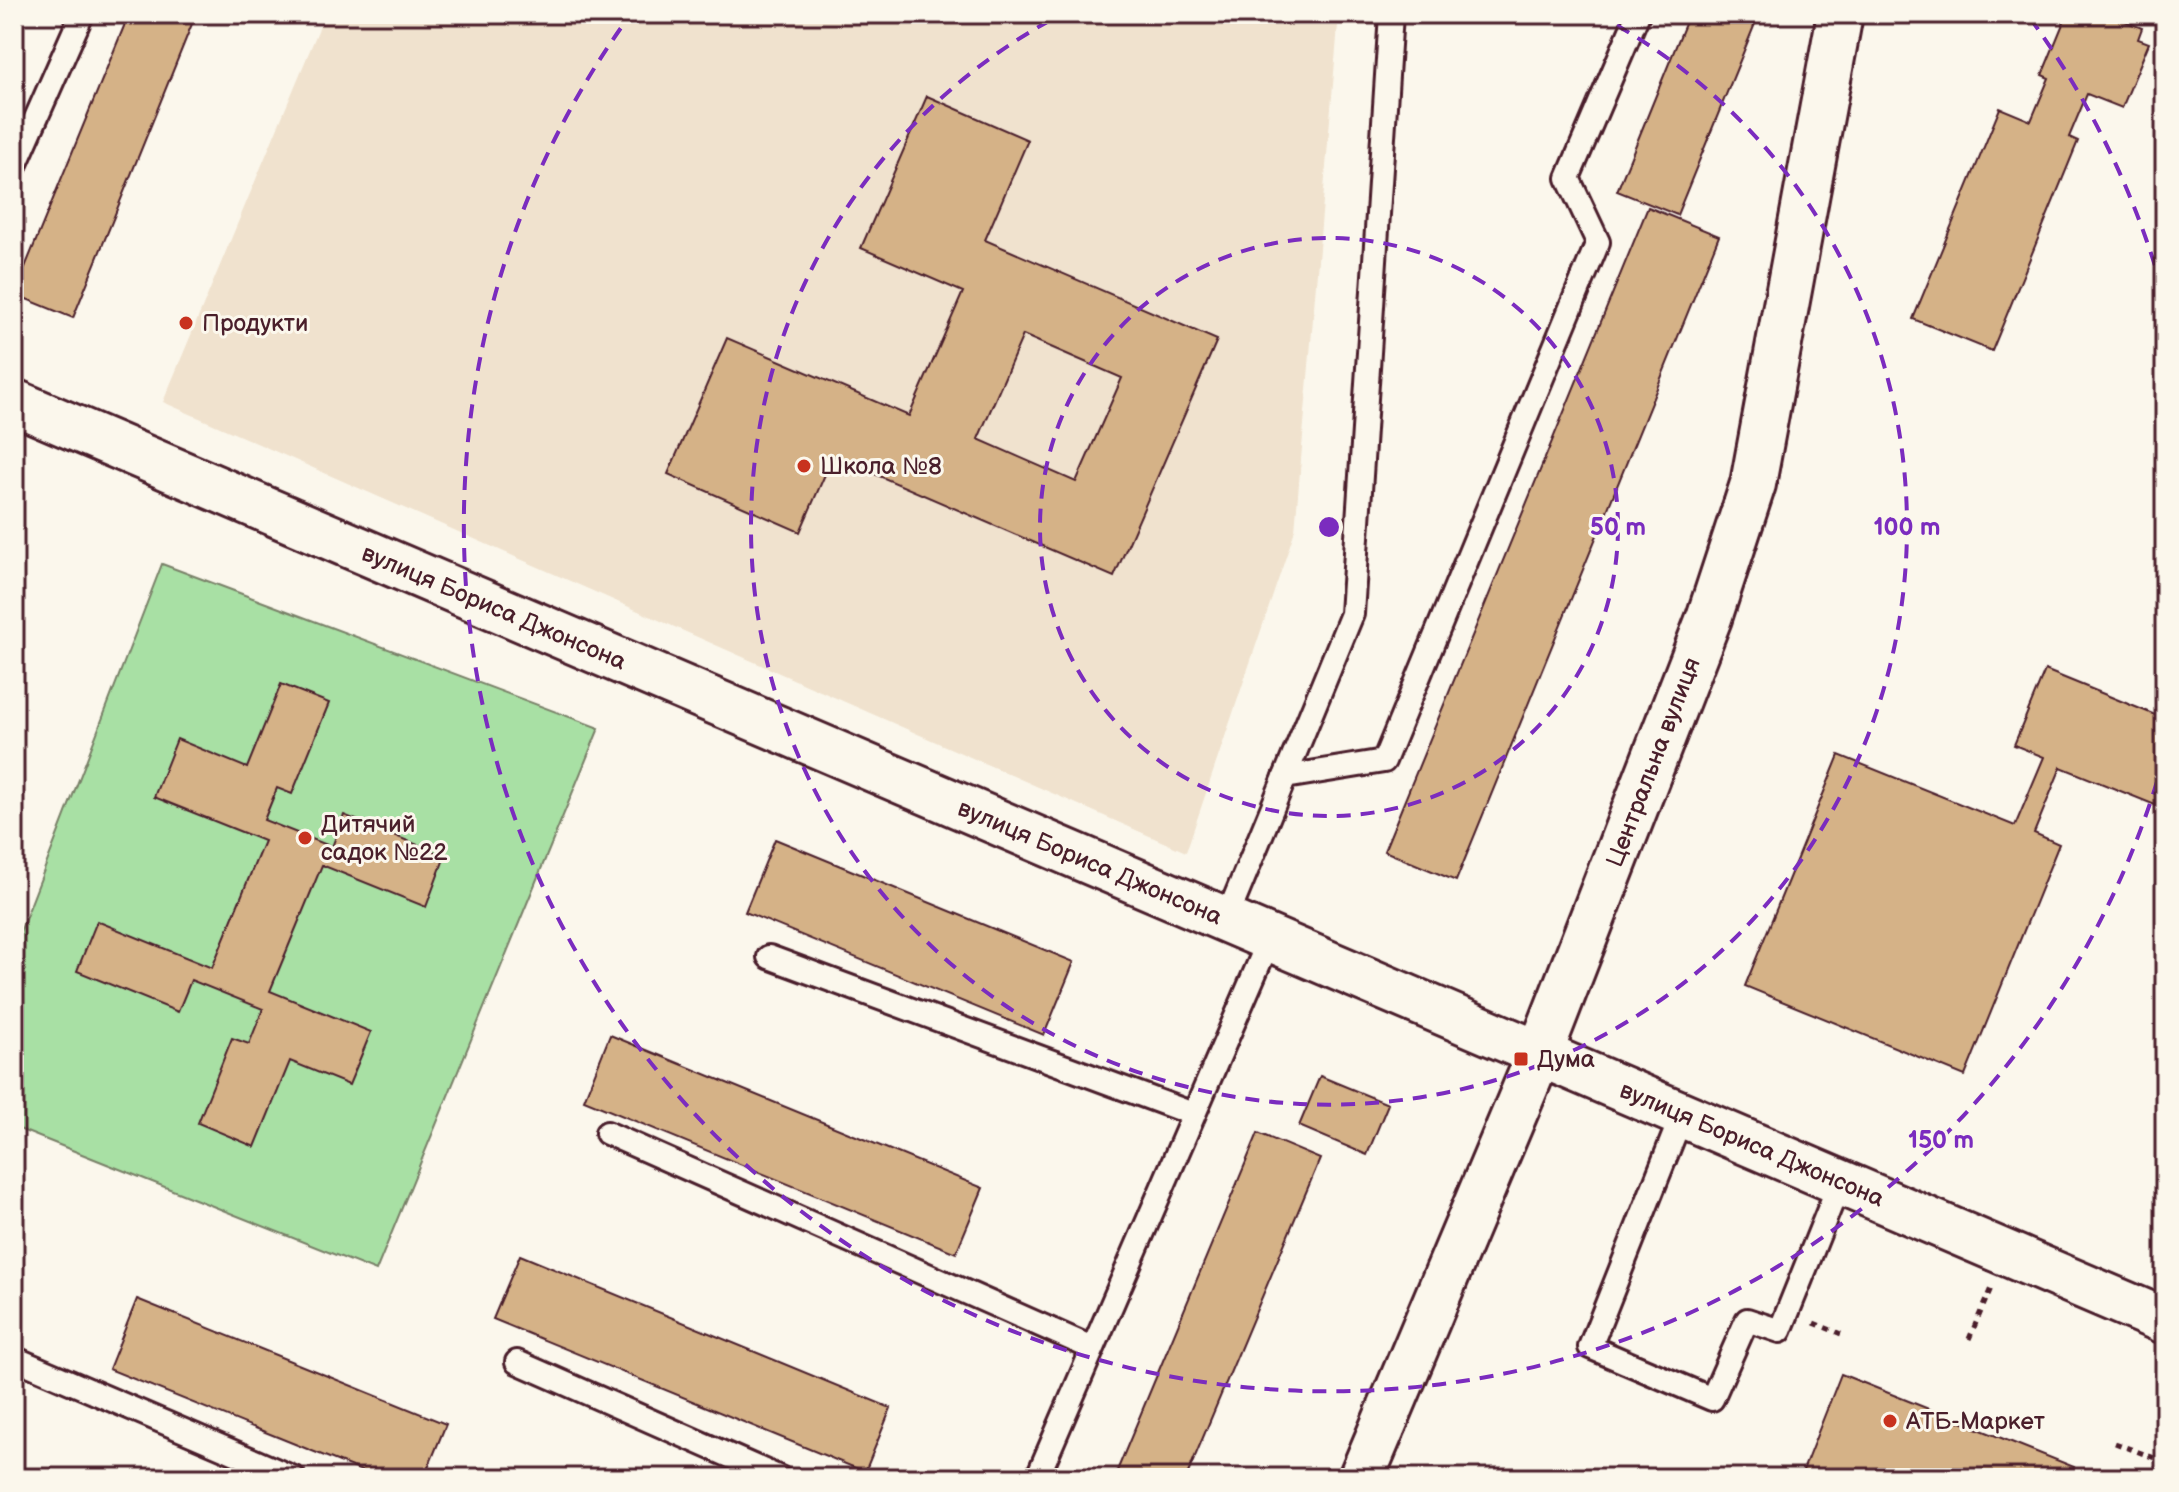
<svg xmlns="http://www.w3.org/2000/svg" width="2179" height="1492" viewBox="0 0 2179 1492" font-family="'Balsamiq Sans',sans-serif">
	<rect width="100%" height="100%" fill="#fbf7ec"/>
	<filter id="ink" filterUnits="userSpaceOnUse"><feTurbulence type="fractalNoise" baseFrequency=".0125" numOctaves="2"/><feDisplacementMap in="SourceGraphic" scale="16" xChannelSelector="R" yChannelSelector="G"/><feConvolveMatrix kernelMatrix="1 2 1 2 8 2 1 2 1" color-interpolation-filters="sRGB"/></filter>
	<g filter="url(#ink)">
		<polygon fill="#f0e2ce" points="325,14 1339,14 1295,530 1186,852 163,402"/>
		<polygon fill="#a8e0a4" stroke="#798068" stroke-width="2" points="162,564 599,728 376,1271 14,1127 14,948"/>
		<g fill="#d5b287" stroke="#4a1f2b" stroke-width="2" fill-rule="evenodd">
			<polygon points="129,14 196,14 73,318 14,294"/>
			<polygon points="1689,14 1759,14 1677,215 1617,191"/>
			<polygon points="2067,14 2108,14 2142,28 2138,39 2149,43 2122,108 2087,94 2069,137 2078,141 1992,351 1913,319 2000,108 2031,121 2049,78 2042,75"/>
			<path d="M927,96L1028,140L985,240L1217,340L1114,577L833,456L800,532L668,474L727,338L909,416L963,292L861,248ZM1023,335L1122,378L1076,482L978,439Z"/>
			<polygon points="1648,207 1719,236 1456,881 1384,851"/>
			<polygon points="2045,670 2165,719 2165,809 2061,767 2034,833 2059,844 1965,1076 1745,986 1839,755 2015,826 2044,757 2014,745"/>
			<polygon points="281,684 329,703 292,794 277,788 264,820 332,847 344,815 445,856 426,907 322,865 270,991 371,1032 349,1085 290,1061 255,1147 198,1123 232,1038 249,1044 263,1009 191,980 178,1012 77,971 97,921 212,968 264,841 154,797 177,739 247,768"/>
			<polygon points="775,839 1074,962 1044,1035 745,912"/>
			<polygon points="610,1035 983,1188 956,1253 584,1100"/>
			<polygon points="1320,1076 1388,1104 1367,1155 1299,1126"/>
			<polygon points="1258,1133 1320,1159 1186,1478 1114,1478"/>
			<polygon points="520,1255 891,1408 865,1472 493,1319"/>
			<polygon points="137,1299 446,1424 424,1478 379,1478 109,1369"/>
			<polygon points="1841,1374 2074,1467 2069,1478 1800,1478"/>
		</g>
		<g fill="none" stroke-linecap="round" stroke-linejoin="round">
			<defs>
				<g id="lane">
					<polyline points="14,168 82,14"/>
					<polyline points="1285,777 1352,614 1391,14"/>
					<polyline points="1226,920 1285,777 1384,761 1598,242 1568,178 1638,14"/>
					<polyline points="769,957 1193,1114"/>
					<polyline points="1682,1115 1590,1347 1712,1399 1747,1320 1780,1331 1840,1182"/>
					<polyline points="607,1133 1092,1348"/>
					<polyline points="14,1358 294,1478"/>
					<polyline points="517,1362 780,1478"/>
					<polyline points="1037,1478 1270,938"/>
				</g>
				<g id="street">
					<polyline points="14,402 2165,1321"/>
					<polyline points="1361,1478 1540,1053 1709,618 1753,484 1840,14"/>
				</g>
			</defs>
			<use href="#lane" stroke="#4a1f2b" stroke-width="28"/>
			<use href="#street" stroke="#4a1f2b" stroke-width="50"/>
			<g stroke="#4a1f2b" stroke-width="5" stroke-dasharray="6 6" stroke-linecap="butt">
				<polyline points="1814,1323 1841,1334"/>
				<polyline points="1969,1339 1991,1288"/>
				<polyline points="2115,1443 2165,1462"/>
			</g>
			<use href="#lane" stroke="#fbf7ec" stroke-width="22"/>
			<use href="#street" stroke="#fbf7ec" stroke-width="44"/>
		</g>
	</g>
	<g fill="none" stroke="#7b2cbf" stroke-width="4" stroke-dasharray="14 10">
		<circle cx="1329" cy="527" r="289"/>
		<path d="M1596 14A578 578 0 1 1 1062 14"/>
		<path d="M2164 758A866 866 0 1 1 628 18M2030 18A866 866 0 0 1 2164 296"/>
	</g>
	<g fill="#c8321e" stroke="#fbf7ec" stroke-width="3">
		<circle cx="186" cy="323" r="8"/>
		<circle cx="804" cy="466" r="8"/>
		<circle cx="305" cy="838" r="8"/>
		<rect x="1513" y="1051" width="16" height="16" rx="4"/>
		<circle cx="1890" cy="1421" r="8"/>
	</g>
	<g text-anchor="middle" stroke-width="6" stroke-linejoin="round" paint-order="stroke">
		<g font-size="24" fill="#4a1f2b" stroke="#fbf7ec" text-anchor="start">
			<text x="202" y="331">Продукти</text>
			<text x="820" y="474">Школа №8</text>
			<text x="321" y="832">Дитячий<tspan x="321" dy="28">садок №22</tspan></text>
			<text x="1537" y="1067">Дума</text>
			<text x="1906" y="1429">АТБ-Маркет</text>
		</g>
		<g font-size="24" fill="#4a1f2b" stroke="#fbf7ec">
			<text transform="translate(494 607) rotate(23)" y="8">вулиця Бориса Джонсона</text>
			<text transform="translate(1653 762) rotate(-69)" y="8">Центральна вулиця</text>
			<text transform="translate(1090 862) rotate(23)" y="8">вулиця Бориса Джонсона</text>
			<text transform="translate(1752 1144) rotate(23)" y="8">вулиця Бориса Джонсона</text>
		</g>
	</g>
	<circle cx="1329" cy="527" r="12" fill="#7b2cbf" stroke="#fbf7ec" stroke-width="4"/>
	<g font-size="24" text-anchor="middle" font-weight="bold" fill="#7b2cbf" stroke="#fbf7ec" stroke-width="6" stroke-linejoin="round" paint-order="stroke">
		<text x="1618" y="535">50 m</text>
		<text x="1907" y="535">100 m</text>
		<text x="1941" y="1148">150 m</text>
	</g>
	<rect width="2179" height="1492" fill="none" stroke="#fbf7ec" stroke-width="48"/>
	<rect x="24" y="24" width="2131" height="1444" fill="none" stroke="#4a1f2b" stroke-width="3" filter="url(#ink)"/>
</svg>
